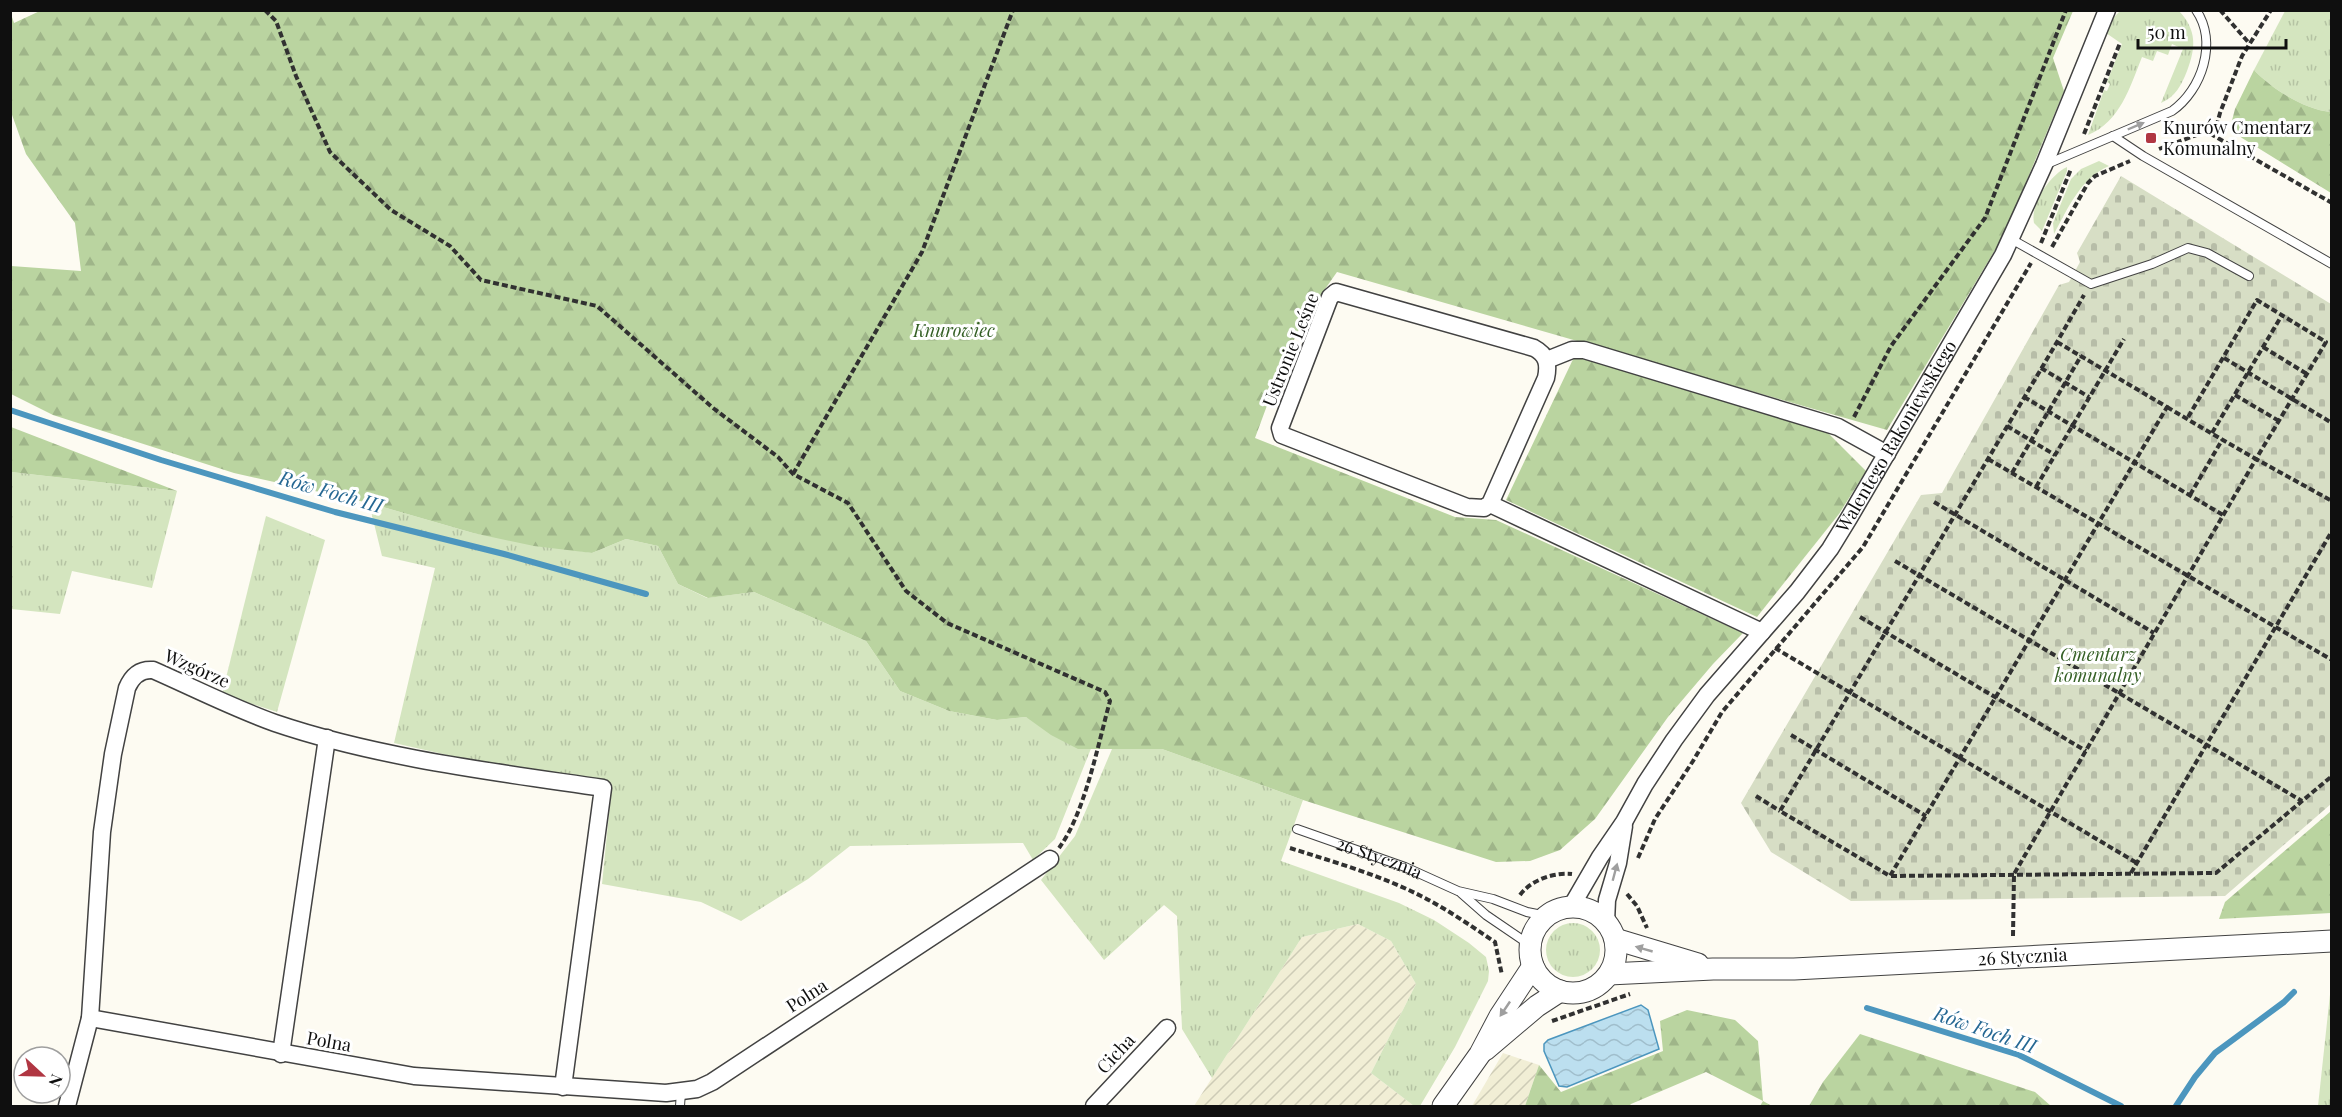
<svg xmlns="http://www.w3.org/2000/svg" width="2342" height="1117" viewBox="0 0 2342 1117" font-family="'Playfair Display',serif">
	<defs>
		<pattern id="farmland-furrows" width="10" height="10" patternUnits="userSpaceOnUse" patternTransform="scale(1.5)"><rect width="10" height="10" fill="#f1eed5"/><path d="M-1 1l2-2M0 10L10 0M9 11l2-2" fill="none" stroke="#cdcbb6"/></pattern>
		<pattern id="grass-tufts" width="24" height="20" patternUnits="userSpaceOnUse" patternTransform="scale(1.5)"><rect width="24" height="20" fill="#d4e5bf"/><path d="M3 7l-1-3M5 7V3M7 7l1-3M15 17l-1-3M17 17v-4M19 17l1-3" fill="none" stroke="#b5c3a3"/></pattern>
		<pattern id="forest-firs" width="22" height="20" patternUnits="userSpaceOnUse" patternTransform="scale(1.5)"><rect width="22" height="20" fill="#bad4a0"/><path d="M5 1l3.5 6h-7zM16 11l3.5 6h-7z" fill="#9fb589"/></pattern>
		<pattern id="cemetery-stones" width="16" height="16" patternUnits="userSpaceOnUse" patternTransform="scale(1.5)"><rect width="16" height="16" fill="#d7dec5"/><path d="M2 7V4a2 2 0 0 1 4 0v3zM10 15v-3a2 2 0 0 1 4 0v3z" fill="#b7bda8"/></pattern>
		<pattern id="water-waves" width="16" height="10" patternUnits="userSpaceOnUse" patternTransform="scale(1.5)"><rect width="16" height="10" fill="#bcdfef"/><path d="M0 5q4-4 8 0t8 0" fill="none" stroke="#a0becc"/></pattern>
	</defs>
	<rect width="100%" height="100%" fill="#fdfbf2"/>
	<g fill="url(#farmland-furrows)">
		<polygon points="1358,924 1391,941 1416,984 1371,1073 1414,1106 1194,1106 1302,937"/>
		<polygon points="1503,1053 1539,1065 1525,1106 1472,1106"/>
	</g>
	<g fill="url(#grass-tufts)">
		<path d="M2120,11H2179C2197,30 2196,48 2187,71C2181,86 2176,96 2161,103L2183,49L2172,44L2168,55L2157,51L2153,61L2142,57C2130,87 2120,122 2088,135L2104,90L2107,91L2110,84L2107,82L2122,44L2106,33L2114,17Z"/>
		<path d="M2285,11H2331V112C2305,110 2272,89 2254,70Z"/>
		<path d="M2099,161L2109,166C2080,179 2068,208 2054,234L2053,223L2071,179L2081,169Z"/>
		<path d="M2067,167V171L2042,231L2034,223C2030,204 2050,175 2067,167Z"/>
		<polygon points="11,472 177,491 152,588 72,571 60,614 11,609"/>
		<polygon points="369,503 473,533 592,553 626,539 658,546 678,584 707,598 754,592 866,641 900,691 949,711 997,720 1026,717 1092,746 1055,839 1033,860 1023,843 850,846 808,879 741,921 701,902 602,884 612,784 452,756 394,743 435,568 382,556"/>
		<polygon points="266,516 325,540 277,712 222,694"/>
		<polygon points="1112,749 1162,749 1303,800 1281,861 1399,903 1434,920 1469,943 1486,957 1489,971 1488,981 1455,1047 1420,1106 1414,1106 1371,1073 1416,984 1391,941 1358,924 1302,937 1212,1078 1182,1029 1177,916 1164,905 1104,960 1041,880 1075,836"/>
		<circle cx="1573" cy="950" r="27"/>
		<polygon points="2331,985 2331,1106 2318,1106"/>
	</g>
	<g fill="url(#forest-firs)">
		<polygon points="42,10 2073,11 2053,58 2064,91 2004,235 1887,430 1337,272 1304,319 1282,365 1255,438 1455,517 1496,520 1743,633 1713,664 1668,717 1595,819 1560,850 1530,861 1496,862 1303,800 1162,749 1078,749 1051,735 1026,717 997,720 949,711 900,691 866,641 754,592 708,598 678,584 658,546 626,539 592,553 534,546 473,533 369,503 234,473 53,415 11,394 11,266 81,271 75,223 26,154 11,112 10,11 14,23"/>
		<path d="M2254,70C2272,89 2305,110 2331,112V193L2242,138L2230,128L2235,109Z"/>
		<polygon points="1576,353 1827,432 1866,471 1839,514 1757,617 1506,500"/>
		<polygon points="10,427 11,427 177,491 11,472"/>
		<polygon points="2331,811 2331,913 2219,919 2225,902"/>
		<polygon points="1687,1010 1735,1020 1758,1041 1763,1101 1772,1106 1760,1106 1763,1101 1706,1072 1631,1104 1629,1106 1525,1106 1539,1065 1561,1092 1663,1051 1660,1021"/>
		<polygon points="1860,1034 2035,1092 2051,1106 1809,1106 1823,1082"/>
	</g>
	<polygon fill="url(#cemetery-stones)" points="2121,176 2331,304 2331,804 2225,896 1851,901 1771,852 1741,803 1921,495 1942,493 2059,285 2069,282 2080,262 2077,253"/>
	<polygon fill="url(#water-waves)" stroke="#4c96be" stroke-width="1.5" points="1641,1005 1648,1010 1659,1049 1567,1087 1559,1086 1544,1051 1544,1044 1548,1040"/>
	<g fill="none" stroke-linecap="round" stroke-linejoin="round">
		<g stroke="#4c96be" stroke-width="6">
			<polyline points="10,410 161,460 335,512 504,554 646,594"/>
			<polyline points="1867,1008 2019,1055 2121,1106"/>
			<polyline points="2176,1106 2195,1077 2215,1053 2284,1002 2294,992"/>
		</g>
		<defs>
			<g id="service">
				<polyline points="2113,136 2143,156 2332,264"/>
				<path d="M2047,164L2172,111C2202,90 2218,42 2196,10"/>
				<polyline points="2011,239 2091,284 2152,264 2188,248 2207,253 2249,276"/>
				<path id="s1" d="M1297,829L1405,867L1458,891L1493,899L1527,912L1547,916"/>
				<polyline points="1461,893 1486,915 1530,945"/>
				<polyline points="680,1106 681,1092"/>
			</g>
			<g id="minor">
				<path d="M1336,292L1534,348C1547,355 1549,364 1546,378L1490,504L1484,508L1467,507L1282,435L1280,428L1330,297Z"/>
				<polyline points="1547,360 1572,350 1584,350 1838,427 1887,454"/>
				<polyline points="1490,504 1762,632"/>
				<path id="s2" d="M1571,907L1600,857L1624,822L1645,784L1674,740L1707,695L1797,592L1830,549L1849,518L2003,255L2044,165L2107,10"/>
				<polyline points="1606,922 1607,900 1618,863 1624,826"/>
				<polyline points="90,1018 414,1076 666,1093 697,1089 712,1082 1050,859"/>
				<polyline points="281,1054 327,738"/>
				<path d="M67,1106L90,1018L102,832L113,754L127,688C132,676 140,669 153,670C194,688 233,708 275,723C378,758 495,772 603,788L563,1087"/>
				<polyline points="1094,1106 1167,1028"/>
			</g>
			<g id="tertiary">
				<circle cx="1573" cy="950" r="43"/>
				<polyline points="1615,939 1698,964"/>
				<path id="s3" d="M1609,974L1713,969H1794L2332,941"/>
				<polyline points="1485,1050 1537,1006 1560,991"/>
				<polyline points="1443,1106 1480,1054 1500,1016 1533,966"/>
			</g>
		</defs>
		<use href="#service" stroke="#424242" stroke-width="10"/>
		<use href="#minor" stroke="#424242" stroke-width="19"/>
		<use href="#tertiary" stroke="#424242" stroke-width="23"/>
		<g stroke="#313131" stroke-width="4" stroke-dasharray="6 3" stroke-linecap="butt">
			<path d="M265,10L276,21L296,76L330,152L391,210L450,246L481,280L597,306L713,408L778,457L793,474L848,503L906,591L947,623L1105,692L1110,701C1098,744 1085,813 1059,848"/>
			<polyline points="2220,10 2249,43"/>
			<polyline points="2084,134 2120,43"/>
			<polyline points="2214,135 2220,113 2242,56 2271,10"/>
			<polyline points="2159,149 2202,133 2209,133 2332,203"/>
			<polyline points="2041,243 2071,169"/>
			<polyline points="2052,247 2088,183 2095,176 2130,161"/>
			<polyline points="2057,342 2167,407 1890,876 1780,811 2057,342 2084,295"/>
			<polyline points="2263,347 2307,374"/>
			<polyline points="2224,358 2332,423"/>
			<polyline points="2041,368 2089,397"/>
			<polyline points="2235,395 2279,421"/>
			<polyline points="2024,397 2223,515"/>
			<path d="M2167,407C2197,425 2226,442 2256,459L2326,342L2257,300L2187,419"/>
			<polyline points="1854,417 1891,346 1985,218 2066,10"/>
			<polyline points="2007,426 2055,455"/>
			<polyline points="2212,433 2282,315"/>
			<polyline points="1988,459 2332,660"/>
			<polyline points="2012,473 2081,356"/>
			<polyline points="793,474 922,252 1013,10"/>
			<polyline points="2036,487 2124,339"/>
			<polyline points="2190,495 2222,440"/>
			<polyline points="1934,502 2154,633"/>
			<polyline points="1895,561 2302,801"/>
			<polyline points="1860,617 2086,751"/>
			<polyline points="1775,648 2137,863"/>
			<polyline points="1791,735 1926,816"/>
			<polyline points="1756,796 1780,811"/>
			<path d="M1290,848C1334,862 1380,875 1421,896C1447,909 1471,926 1495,942L1502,975"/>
			<polyline points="1638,858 1655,819 1693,761 1722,712 1863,547 2031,263"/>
			<polyline points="2131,873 2332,531"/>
			<polyline points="1891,876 2216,873 2332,776"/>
			<polyline points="1627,894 1637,906 1647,928"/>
			<path d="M1520,895C1531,880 1554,872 1572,874"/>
			<polyline points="2013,936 2014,874 2256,459 2332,501"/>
			<polyline points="1552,1021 1630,994"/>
		</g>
		<use href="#service" stroke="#fff" stroke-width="8"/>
		<use href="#minor" stroke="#fff" stroke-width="16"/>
		<use href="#tertiary" stroke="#fff" stroke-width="21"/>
	</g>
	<defs><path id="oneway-solid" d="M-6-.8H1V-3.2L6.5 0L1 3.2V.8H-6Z" transform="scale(1.5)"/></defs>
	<g fill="#9f9f9f">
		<use href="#oneway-solid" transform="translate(2136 126) rotate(-23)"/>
		<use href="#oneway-solid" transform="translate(1615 872) rotate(-75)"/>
		<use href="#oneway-solid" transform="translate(1644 949) rotate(-164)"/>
		<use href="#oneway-solid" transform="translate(1505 1009) rotate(124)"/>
	</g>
	<rect fill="#b03642" stroke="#fff" stroke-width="2" x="2145" y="132" width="12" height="12" rx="3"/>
	<g text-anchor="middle" stroke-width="6" stroke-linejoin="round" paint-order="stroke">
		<g font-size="18" fill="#0f0f0f" stroke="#fff" text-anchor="start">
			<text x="2163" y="134">Knurów Cmentarz<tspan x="2163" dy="21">Komunalny</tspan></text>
		</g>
		<g font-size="18" font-style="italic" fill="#356026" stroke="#fff">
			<text x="954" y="337">Knurowiec</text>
			<text x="2098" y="661">Cmentarz<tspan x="2098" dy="21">komunalny</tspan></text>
		</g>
		<g font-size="18" fill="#0f0f0f" stroke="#fff">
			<text transform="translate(1291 350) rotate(-68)" y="6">Ustronie Leśne</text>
			<text dy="6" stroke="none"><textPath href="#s2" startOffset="574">Walentego Rakoniewskiego</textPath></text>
			<text transform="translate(197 669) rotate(24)" y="6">Wzgórze</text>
			<text dy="6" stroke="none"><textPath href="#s1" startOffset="87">26 Stycznia</textPath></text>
			<text dy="6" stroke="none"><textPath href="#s3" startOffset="414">26 Stycznia</textPath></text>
			<text transform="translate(807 996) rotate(-33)" y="6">Polna</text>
			<text transform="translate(329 1042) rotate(10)" y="6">Polna</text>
			<text transform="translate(1116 1054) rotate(-47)" y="6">Cicha</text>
		</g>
		<g font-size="20" font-style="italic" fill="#266893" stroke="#fff">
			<text transform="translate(331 492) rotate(16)" y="7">Rów Foch III</text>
			<text transform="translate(1985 1030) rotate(19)" y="7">Rów Foch III</text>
		</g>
	</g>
	<rect width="2342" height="1117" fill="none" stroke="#0f0f0f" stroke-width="24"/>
	<g transform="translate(42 1075) rotate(112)"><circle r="28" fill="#ffffff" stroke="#9f9f9f" stroke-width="1.5"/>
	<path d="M0-4.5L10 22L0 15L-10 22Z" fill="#b03642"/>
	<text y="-9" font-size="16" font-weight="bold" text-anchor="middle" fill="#0f0f0f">N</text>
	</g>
	<path d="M2138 39v9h148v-9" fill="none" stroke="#0f0f0f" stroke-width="3"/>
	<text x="2147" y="39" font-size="18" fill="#0f0f0f" stroke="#ffffff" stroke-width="4.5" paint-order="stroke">50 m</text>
</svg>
